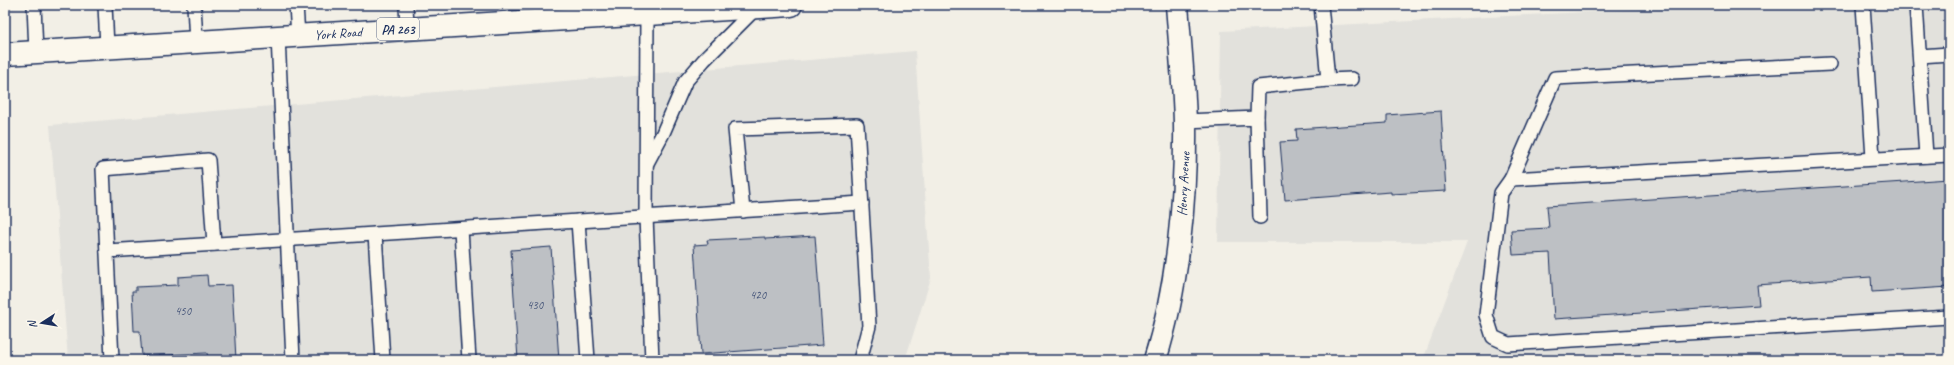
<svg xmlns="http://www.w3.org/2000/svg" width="1954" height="365" viewBox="0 0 1954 365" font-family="Caveat,sans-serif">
	<rect width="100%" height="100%" fill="#f2efe6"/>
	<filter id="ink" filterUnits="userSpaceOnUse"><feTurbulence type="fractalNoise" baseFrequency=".025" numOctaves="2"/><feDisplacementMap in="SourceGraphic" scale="8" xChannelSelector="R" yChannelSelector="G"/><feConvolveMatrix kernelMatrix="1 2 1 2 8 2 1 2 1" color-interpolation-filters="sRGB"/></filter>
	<g filter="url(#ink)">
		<g fill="#e2e1dc">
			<polygon points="5,5 74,5 5,10"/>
			<polygon points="1718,5 1949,5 1949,354 1768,360 1423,360 1467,242 1218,242 1221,31"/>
			<polygon points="915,51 931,278 905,360 68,360 50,125"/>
		</g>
		<g fill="#bdc0c4" stroke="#1b2f5e">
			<polygon points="1441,111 1446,191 1391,194 1391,192 1285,200 1280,142 1297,141 1296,129 1387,123 1387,115"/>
			<polygon points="1949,179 1949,287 1872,292 1871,277 1757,285 1759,305 1554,319 1550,253 1513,255 1511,230 1549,228 1547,206"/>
			<polygon points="815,236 823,345 701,354 694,245 708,244 707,240 765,237 765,239"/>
			<polygon points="551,247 559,360 518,360 511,250"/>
			<polygon points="207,275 208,286 232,285 236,360 208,360 207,353 142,356 140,331 134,331 132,291 136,291 136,287 178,285 178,277"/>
		</g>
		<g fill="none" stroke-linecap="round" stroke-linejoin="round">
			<defs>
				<g id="service">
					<polyline points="34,5 36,52"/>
					<polyline points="105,5 107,47"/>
					<polyline points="194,5 196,42"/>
					<polyline points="296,5 298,36"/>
					<polyline points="406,5 407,28"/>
					<polyline points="1863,5 1873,158"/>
					<polyline points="1916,5 1926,156"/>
					<polyline points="647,13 646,217 652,360"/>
					<polyline points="278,37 293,360"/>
					<polyline points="1920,56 1949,54"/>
					<polyline points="1328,80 1352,79"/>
					<polyline points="1257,118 1258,87 1328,80 1321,5"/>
					<polyline points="1185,121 1257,118 1260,217"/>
					<polyline points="1949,155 1511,179 1501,193 1486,315 1493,337 1508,344 1949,317"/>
					<polyline points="647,163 663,133 685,82 704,60 757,7"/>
					<polyline points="1511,179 1555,78 1830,64"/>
					<polyline points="743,211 735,129 857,125 869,326 860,360"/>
					<polyline points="578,221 588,360"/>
					<polyline points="461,229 469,360"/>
					<polyline points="375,234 383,360"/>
					<polyline points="107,251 862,203"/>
					<polyline points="112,360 103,169 208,160 214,244"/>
				</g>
				<path id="minor" d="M1155,360C1178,287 1186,199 1185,123C1184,84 1180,44 1177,5"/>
				<polyline id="trunk" points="5,54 791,5"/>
			</defs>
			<use href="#service" stroke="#1b2f5e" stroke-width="16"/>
			<use href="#minor" stroke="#1b2f5e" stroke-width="25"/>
			<use href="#trunk" stroke="#1b2f5e" stroke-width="25"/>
			<use href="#service" stroke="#fbf7ec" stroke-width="13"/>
			<use href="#minor" stroke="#fbf7ec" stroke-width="22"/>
			<use href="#trunk" stroke="#fbf7ec" stroke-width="22"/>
		</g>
	</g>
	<g text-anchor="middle" stroke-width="4" stroke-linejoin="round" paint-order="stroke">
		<g font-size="12" fill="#445378">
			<text x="758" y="299">420</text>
			<text x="535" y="309">430</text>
			<text x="183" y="315">450</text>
		</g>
		<rect fill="#fbf7ec" stroke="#5e6b89" stroke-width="1" x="377" y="18" width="42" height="22" rx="3"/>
		<g font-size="13" font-weight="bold" fill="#1b2f5e">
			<text x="398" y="34">PA 263</text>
		</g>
		<g font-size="14" fill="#1b2f5e" stroke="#fbf7ec">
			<text transform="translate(338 33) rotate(-4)" y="5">York Road</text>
			<text transform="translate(1183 184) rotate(-87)" y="5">Henry Avenue</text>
		</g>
	</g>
	<rect width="1954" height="365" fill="none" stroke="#fbf7ec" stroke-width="20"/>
	<rect x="10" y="10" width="1934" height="345" fill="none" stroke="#1b2f5e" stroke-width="1.5" filter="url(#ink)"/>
	<g transform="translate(42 323) rotate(258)" stroke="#fbf7ec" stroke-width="3" paint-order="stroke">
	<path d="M0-3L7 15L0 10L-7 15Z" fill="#1b2f5e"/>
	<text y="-6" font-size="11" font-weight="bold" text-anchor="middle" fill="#1b2f5e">N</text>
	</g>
</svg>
